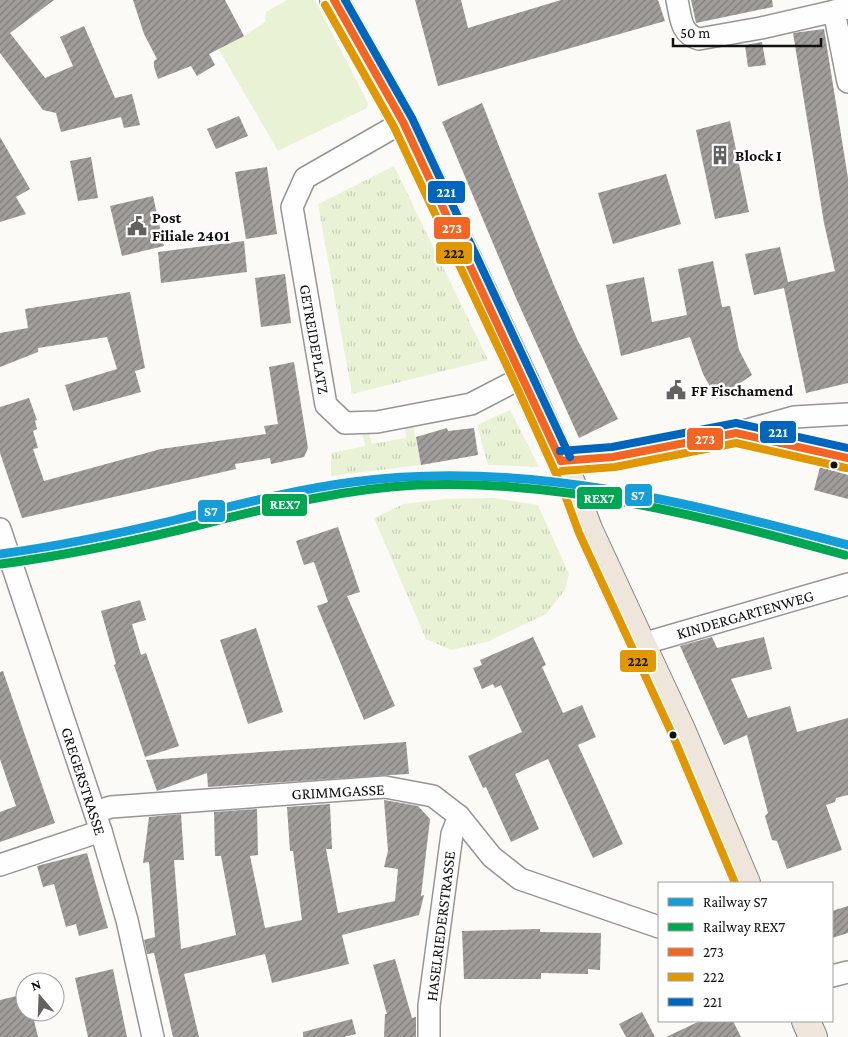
<svg xmlns="http://www.w3.org/2000/svg" width="848" height="1037" viewBox="0 0 848 1037" font-family="'Crimson Pro',serif">
	<defs>
		<pattern id="grass-tufts" width="24" height="20" patternUnits="userSpaceOnUse" patternTransform="scale(1.25)"><rect width="24" height="20" fill="#e9f2d5"/><path d="M3 7l-1-3M5 7V3M7 7l1-3M15 17l-1-3M17 17v-4M19 17l1-3" fill="none" stroke="#c7ceb6"/></pattern>
		<pattern id="building-hatch" width="6" height="6" patternUnits="userSpaceOnUse" patternTransform="scale(1.25)"><rect width="6" height="6" fill="#a09d9b"/><path d="M-1 1l2-2M0 6l6-6M5 7l2-2" fill="none" stroke="#817f7d"/></pattern>
	</defs>
	<rect width="100%" height="100%" fill="#fcfaf6"/>
	<g fill="url(#grass-tufts)">
		<polygon points="394,166 488,360 352,394 318,204"/>
		<polygon points="510,410 539,467 488,465 477,425"/>
		<polygon points="412,420 421,465 331,476 331,453 365,446 362,433 368,430 372,444 406,438 405,425"/>
		<polygon points="493,498 538,505 569,574 565,590 546,614 487,642 451,650 426,639 374,518 404,504 446,499"/>
	</g>
	<polygon fill="#e9f2d5" points="287,0 315,0 368,103 367,108 278,151 218,48 244,36 265,22 266,12"/>
	<g fill="url(#building-hatch)">
		<polygon points="0,0 54,0 10,33 45,78 73,66 60,37 84,26 115,98 132,94 140,125 124,128 121,117 61,132 56,113 43,110 0,53"/>
		<polygon points="133,0 225,0 244,36 209,54 215,65 197,76 191,66 158,79 154,67 154,61 157,59 144,34"/>
		<polygon points="415,0 461,0 468,28 561,0 658,0 665,21 438,86"/>
		<polygon points="691,0 772,0 773,7 696,23"/>
		<polygon points="824,29 848,178 848,383 806,393 784,288 754,295 745,254 780,247 788,282 835,271 824,223 793,33"/>
		<polygon points="762,42 766,65 748,67 745,45"/>
		<polygon points="482,103 553,283 577,339 618,419 579,438 516,298 442,122"/>
		<polygon points="239,116 248,136 216,149 207,129"/>
		<polygon points="730,121 749,212 715,219 696,130"/>
		<polygon points="0,137 30,189 16,197 26,214 0,222"/>
		<polygon points="91,157 98,198 78,201 70,161"/>
		<polygon points="267,167 277,234 246,239 235,172"/>
		<polygon points="666,174 681,224 613,244 598,193"/>
		<polygon points="153,196 164,246 122,256 110,206"/>
		<polygon points="244,241 247,272 161,283 158,252"/>
		<polygon points="713,261 722,307 730,306 739,350 752,375 717,399 703,374 690,337 621,356 606,285 644,277 652,322 687,315 678,269"/>
		<polygon points="285,274 291,323 261,327 255,278"/>
		<polygon points="130,292 145,368 135,371 141,392 73,411 65,385 117,369 107,337 38,348 38,352 0,367 0,333 28,328 25,309"/>
		<polygon points="294,362 308,448 304,457 271,464 270,458 235,464 236,469 22,518 0,453 0,407 29,398 37,420 35,421 37,429 33,431 38,448 33,449 44,481 161,449 266,434 264,426 278,424 269,367"/>
		<polygon points="447,428 448,431 474,428 478,455 421,465 416,437"/>
		<polygon points="820,467 848,475 848,499 814,490"/>
		<polygon points="338,527 360,592 347,596 395,706 364,720 317,606 328,602 314,562 304,565 296,541"/>
		<polygon points="140,600 146,620 132,624 141,655 146,653 179,746 145,757 114,665 116,664 101,611"/>
		<polygon points="256,628 283,712 248,724 220,640"/>
		<polygon points="533,637 546,665 542,667 563,713 582,705 596,737 578,745 623,844 593,858 548,759 515,774 539,829 511,842 486,787 483,788 468,756 522,732 501,685 495,688 493,684 482,689 473,668 482,665 480,660"/>
		<polygon points="712,637 717,648 764,637 772,669 731,679 748,718 790,706 797,732 848,718 848,795 836,798 835,802 826,805 842,850 787,869 777,841 772,840 765,816 768,813 747,735 724,745 680,646"/>
		<polygon points="3,671 55,823 0,842 0,812 16,806 0,759 0,672"/>
		<polygon points="406,742 409,774 391,775 208,787 207,773 157,791 146,760"/>
		<polygon points="384,800 418,806 430,819 421,896 424,895 419,915 342,935 349,964 272,983 265,954 184,974 199,1037 173,1037 154,953 147,954 144,940 155,937 149,862 143,863 149,817 181,814 184,860 174,860 181,949 236,935 221,856 215,856 214,812 257,809 258,855 250,856 265,928 302,920 293,851 290,851 287,807 330,804 332,849 326,849 338,913 395,901 398,869 384,867 388,851"/>
		<polygon points="87,853 108,928 79,936 76,924 66,927 54,884 43,887 37,866"/>
		<polygon points="848,906 848,933 832,938 832,911"/>
		<polygon points="540,929 540,932 601,933 600,970 588,969 588,974 541,973 541,979 464,979 462,931"/>
		<polygon points="395,959 412,1018 416,1017 416,1037 384,1037 385,1014 387,1014 373,965"/>
		<polygon points="113,969 127,1037 88,1037 75,978"/>
		<polygon points="25,994 25,1012 32,1012 38,1037 0,1037 0,1000"/>
		<polygon points="642,1012 655,1037 626,1037 619,1024"/>
		<polygon points="352,1019 356,1034 344,1037 303,1037 303,1032"/>
		<polygon points="700,1021 733,1021 741,1037 666,1037"/>
	</g>
	<g fill="none" stroke-linecap="round" stroke-linejoin="round">
		<defs>
			<g id="minor">
				<path d="M677,0C681,17 680,34 699,39L761,28L848,8"/>
				<polyline points="834,11 848,82"/>
				<polyline points="403,122 305,178 292,207 326,405 345,423 377,422 471,404 523,377"/>
				<polyline points="739,433 848,458"/>
				<polyline points="561,461 613,457 736,433 794,417 848,414"/>
				<polyline points="0,529 101,831 127,920 153,1037"/>
				<polyline points="642,644 848,584"/>
				<polyline points="95,812 111,807 385,787 433,796 459,816 492,857 520,879 659,927"/>
				<polyline points="0,865 101,831"/>
				<polyline points="832,976 848,972"/>
				<polyline points="429,1037 429,1006 452,834 459,816"/>
			</g>
			<g id="primary">
				<polyline points="334,0 403,122 523,377 571,483 588,529 682,732 746,883"/>
				<polyline points="806,1021 813,1037"/>
			</g>
		</defs>
		<use href="#minor" stroke="#969594" stroke-width="24"/>
		<use href="#primary" stroke="#848381" stroke-width="30"/>
		<use href="#minor" stroke="#fffefe" stroke-width="21"/>
		<use href="#primary" stroke="#eee6da" stroke-width="28"/>
		<defs>
			<g id="bus-1">
				<polyline points="334,0 403,122 561,461"/>
				<polyline points="561,461 613,457 736,433 848,458"/>
			</g>
			<g id="bus-2">
				<polyline points="325,5 394,127 514,381 562,487 579,533 673,736 735,883"/>
				<polyline points="562,471 615,467 736,443 846,468"/>
			</g>
			<g id="bus-3">
				<polyline points="345,0 412,118 570,457"/>
				<polyline points="560,451 612,447 736,423 848,448"/>
			</g>
		</defs>
		<use href="#bus-1" stroke="#fff" stroke-width="11"/>
		<use href="#bus-2" stroke="#fff" stroke-width="11"/>
		<use href="#bus-3" stroke="#fff" stroke-width="11"/>
		<use href="#bus-1" stroke="#f26522" stroke-width="8"/>
		<use href="#bus-2" stroke="#e09702" stroke-width="8"/>
		<use href="#bus-3" stroke="#0065bd" stroke-width="8"/>
		<defs>
			<path id="rail-1" d="M0,554C59,546 117,534 175,520C233,506 292,490 353,482C522,459 686,502 848,545"/>
			<path id="rail-2" d="M1,564C61,556 120,544 179,530C257,511 336,489 417,485C563,479 705,517 845,555"/>
		</defs>
		<use href="#rail-1" stroke="#fff" stroke-width="12"/>
		<use href="#rail-2" stroke="#fff" stroke-width="12"/>
		<use href="#rail-1" stroke="#159dd9" stroke-width="9"/>
		<use href="#rail-2" stroke="#00a651" stroke-width="9"/>
	</g>
	<defs>
		<symbol id="building-bare" viewBox="-9 -9 18 18"><path d="M-4-6H4V6H1V3H-1V6H-4ZM-2.5-4.3h1.7v1.8h-1.7ZM.8-4.3h1.7v1.8H.8ZM-2.5-1h1.7V.8h-1.7ZM.8-1h1.7V.8H.8Z" fill="#636260" stroke="#fff" stroke-width="2.5" paint-order="stroke"/></symbol>
		<symbol id="civic-bare" viewBox="-9 -9 18 18"><path d="M-.6-6.5H3V-4.5H.6V-3L4-1V1h2V6H-6V1h2V-1L-.6-3ZM-1.2 2.5V6h2.4V2.5Z" fill="#636260" stroke="#fff" stroke-width="2.5" paint-order="stroke"/></symbol>
	</defs>
	<g fill-rule="evenodd">
		<use href="#building-bare" x="706" y="141" width="28" height="28"/>
		<use href="#civic-bare" x="123" y="212" width="28" height="28"/>
		<use href="#civic-bare" x="662" y="376" width="28" height="28"/>
	</g>
	<g fill="#101010" stroke="#fff" stroke-width="2">
		<circle cx="834" cy="465" r="4.5"/>
		<circle cx="673" cy="735" r="4.5"/>
	</g>
	<g text-anchor="middle" stroke-width="5" stroke-linejoin="round" paint-order="stroke">
		<g font-size="16" font-weight="bold" fill="#101010" stroke="#fff" text-anchor="start">
			<text x="735" y="161">Block I</text>
			<text x="152" y="223">Post<tspan x="152" dy="18">Filiale 2401</tspan></text>
			<text x="691" y="396">FF Fischamend</text>
		</g>
		<g font-size="16" fill="#101010" stroke="#fff">
			<text transform="translate(315 339) rotate(80)" y="6">GETREIDEPLATZ</text>
			<text transform="translate(745 614) rotate(-16)" y="6">KINDERGARTENWEG</text>
			<text transform="translate(84 781) rotate(72)" y="6">GREGERSTRASSE</text>
			<text transform="translate(338 791) rotate(-3)" y="6">GRIMMGASSE</text>
			<text transform="translate(440 926) rotate(-83)" y="6">HASELRIEDERSTRASSE</text>
		</g>
	</g>
	<g stroke="#fff" stroke-width="2">
		<rect x="427" y="180" width="39" height="24" rx="5" fill="#0065bd"/>
		<rect x="433" y="216" width="38" height="24" rx="5" fill="#f26522"/>
		<rect x="435" y="241" width="38" height="24" rx="5" fill="#e09702"/>
		<rect x="759" y="420" width="38" height="24" rx="5" fill="#0065bd"/>
		<rect x="686" y="427" width="38" height="24" rx="5" fill="#f26522"/>
		<rect x="624" y="483" width="29" height="24" rx="5" fill="#159dd9"/>
		<rect x="576" y="486" width="47" height="24" rx="5" fill="#00a651"/>
		<rect x="261" y="493" width="47" height="24" rx="5" fill="#00a651"/>
		<rect x="197" y="499" width="29" height="24" rx="5" fill="#159dd9"/>
		<rect x="619" y="649" width="38" height="24" rx="5" fill="#e09702"/>
	</g>
	<g font-size="14" text-anchor="middle" font-weight="bold" fill="#fff">
		<text x="446" y="197">221</text>
		<text x="452" y="233">273</text>
		<text x="778" y="437">221</text>
		<text x="705" y="444">273</text>
		<text x="638" y="500">S7</text>
		<text x="599" y="503">REX7</text>
		<text x="285" y="509">REX7</text>
		<text x="211" y="516">S7</text>
	</g>
	<g font-size="14" text-anchor="middle" font-weight="bold" fill="#111">
		<text x="454" y="258">222</text>
		<text x="638" y="666">222</text>
	</g>
	<rect x="658" y="882" width="175" height="140" fill="#ffffff" stroke="#9f9f9f"/>
	<rect x="668" y="898" width="25" height="8" fill="#159dd9" stroke="#9f9f9f"/>
	<text x="703" y="907" font-size="15" fill="#101010">Railway S7</text>
	<rect x="668" y="923" width="25" height="8" fill="#00a651" stroke="#9f9f9f"/>
	<text x="703" y="932" font-size="15" fill="#101010">Railway REX7</text>
	<rect x="668" y="948" width="25" height="8" fill="#f26522" stroke="#9f9f9f"/>
	<text x="703" y="957" font-size="15" fill="#101010">273</text>
	<rect x="668" y="973" width="25" height="8" fill="#e09702" stroke="#9f9f9f"/>
	<text x="703" y="982" font-size="15" fill="#101010">222</text>
	<rect x="668" y="998" width="25" height="8" fill="#0065bd" stroke="#9f9f9f"/>
	<text x="703" y="1007" font-size="15" fill="#101010">221</text>
	<g transform="translate(40 997) rotate(341)"><circle r="24" fill="#ffffff" stroke="#9f9f9f"/>
	<path d="M0-4L9 19L0 12L-9 19Z" fill="#636260"/>
	<text y="-8" font-size="14" font-weight="bold" text-anchor="middle" fill="#101010">N</text>
	</g>
	<path d="M673 38v8h148v-8" fill="none" stroke="#101010" stroke-width="2.5"/>
	<text x="680" y="38" font-size="15" fill="#101010" stroke="#ffffff" stroke-width="4" paint-order="stroke">50 m</text>
</svg>
